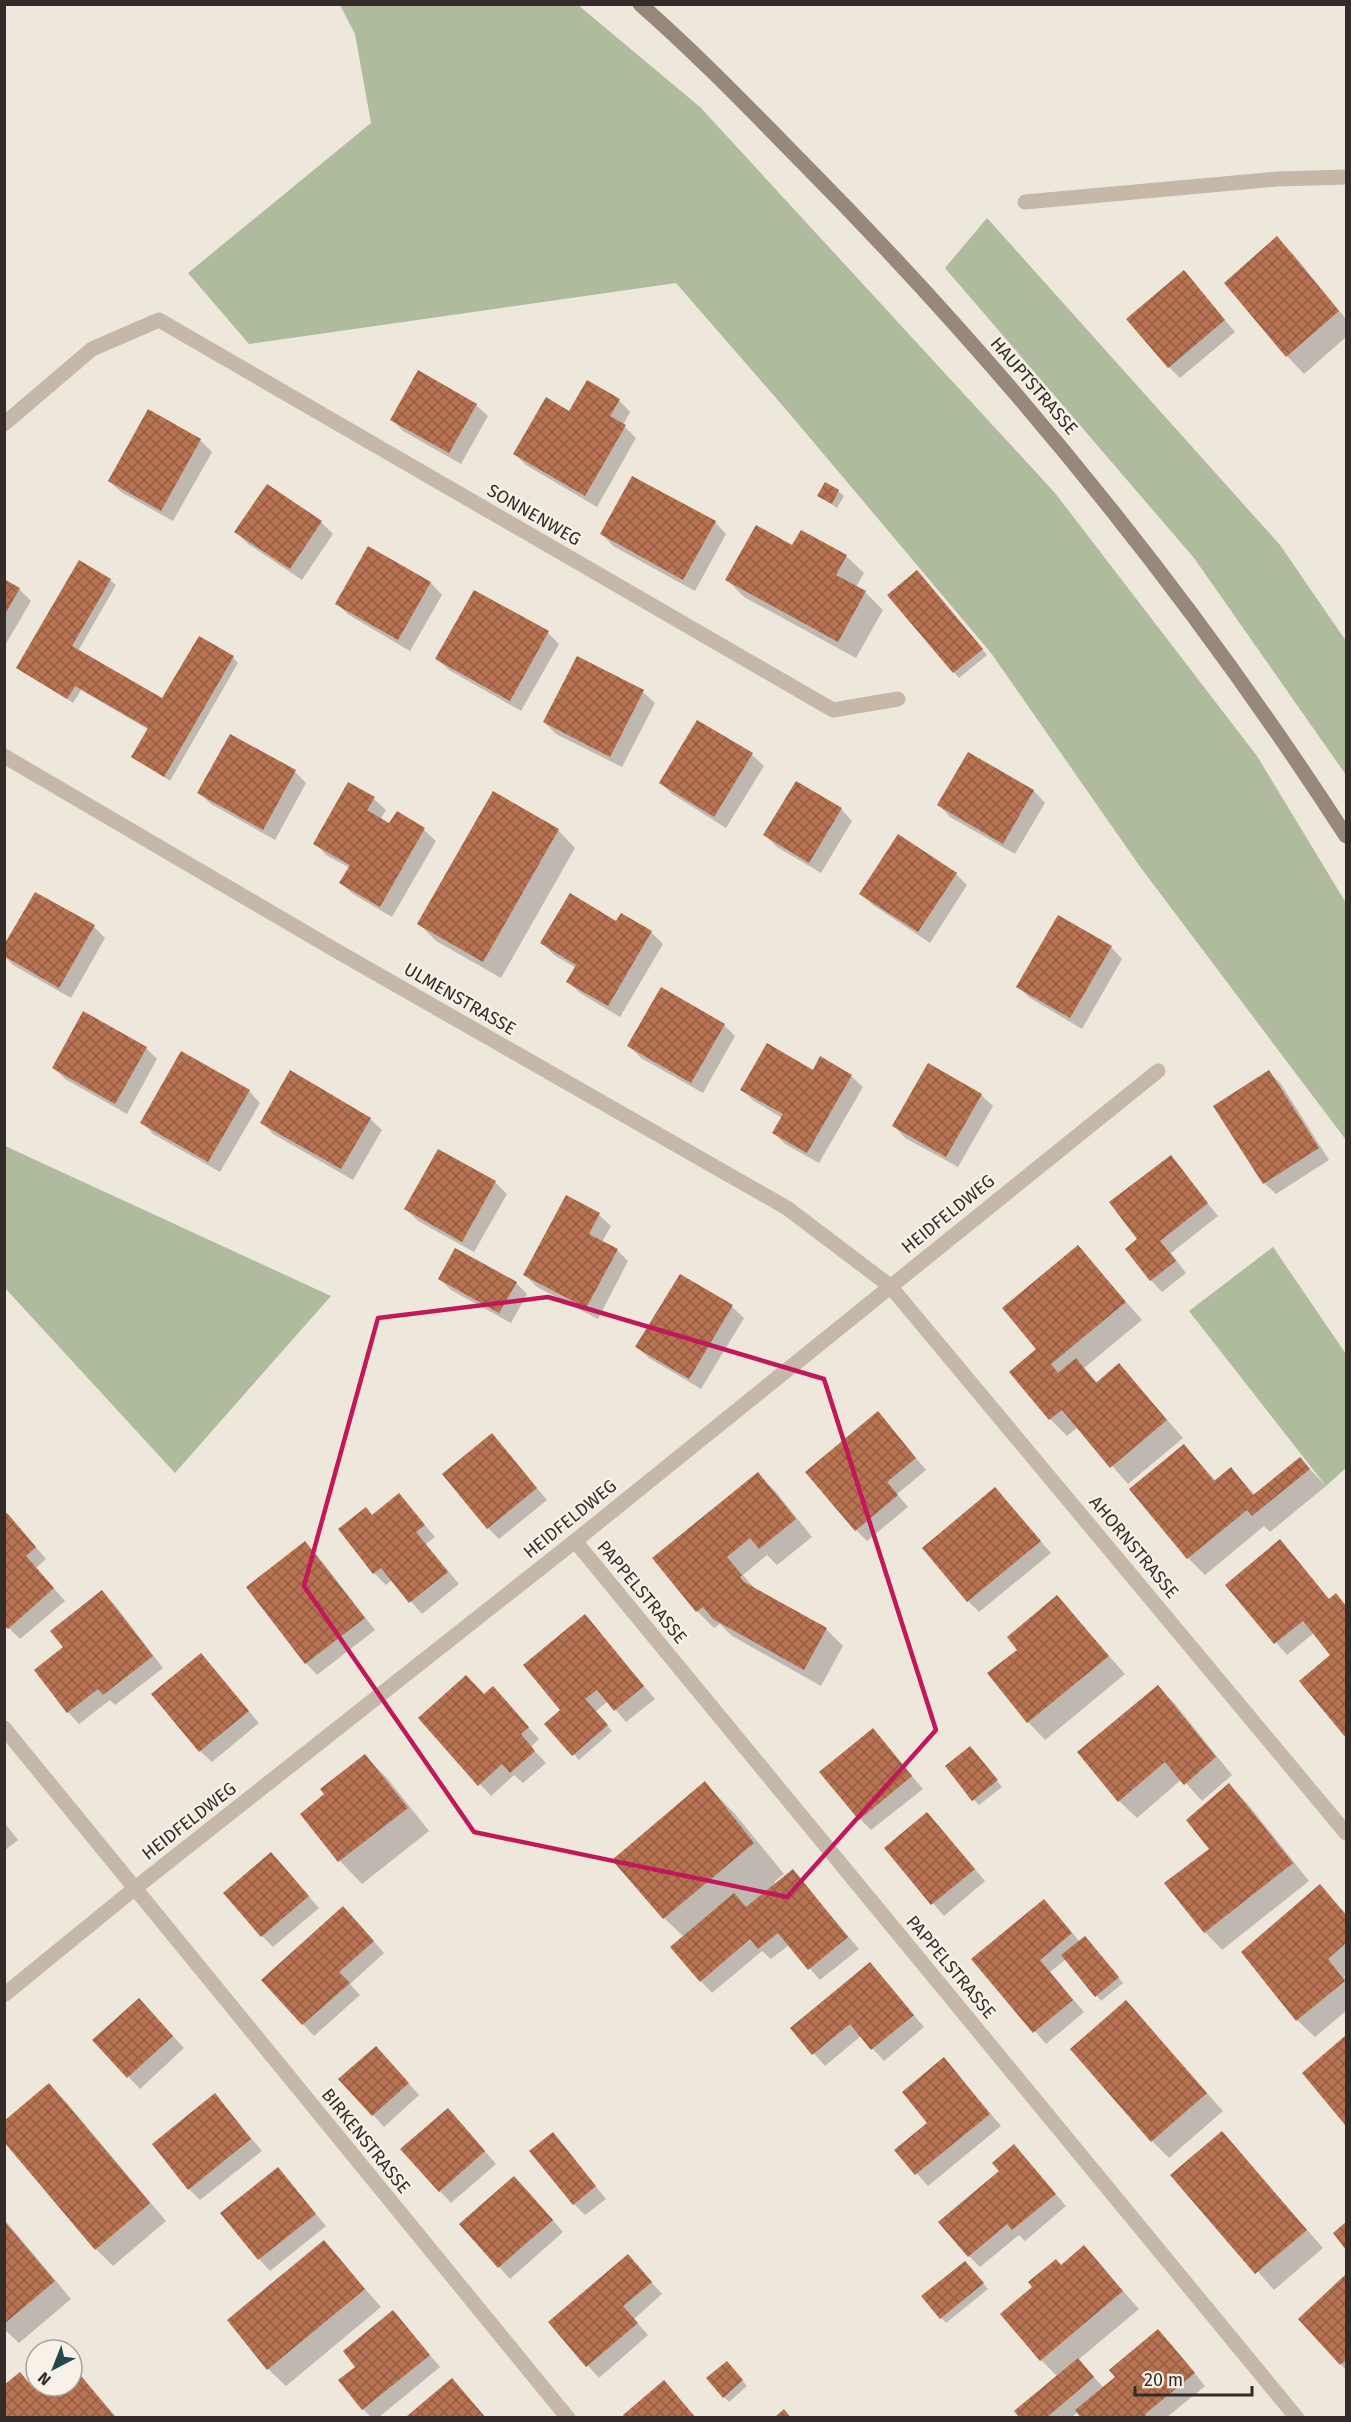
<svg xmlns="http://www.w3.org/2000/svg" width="1351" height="2422" viewBox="0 0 1351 2422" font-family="'Fira Sans',sans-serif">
	<defs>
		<pattern id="building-cross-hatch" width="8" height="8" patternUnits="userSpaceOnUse" patternTransform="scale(1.5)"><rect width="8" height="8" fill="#b77251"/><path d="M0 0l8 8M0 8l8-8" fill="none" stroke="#955e43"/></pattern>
	</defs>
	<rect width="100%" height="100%" fill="#eee7dc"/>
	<g fill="#afbb9d">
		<polygon points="340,5 578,5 700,107 1055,493 1257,756 1346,903 1346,1140 1141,868 991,653 789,413 676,283 249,344 188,273 371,123 355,34"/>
		<polygon points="987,218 1280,545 1346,641 1346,775 1194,558 945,268"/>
		<polygon points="5,1146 331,1296 175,1473 5,1288"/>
		<polygon points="1273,1247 1346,1354 1346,1468 1326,1486 1189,1311"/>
	</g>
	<g fill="#0003">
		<polygon points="1277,238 1294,255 1346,319 1346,337 1304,374 1287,356 1226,283"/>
		<polygon points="1195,284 1235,332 1180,378 1169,367"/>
		<polygon points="619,400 630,412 623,425 636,438 597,507 526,465 515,454 570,413"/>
		<polygon points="476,405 488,416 461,464 403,431 392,420"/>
		<polygon points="200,440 212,452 173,521 121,492 109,481"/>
		<polygon points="838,491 844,496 837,508 819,496"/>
		<polygon points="321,522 333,534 302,580 248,544 236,532"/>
		<polygon points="715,522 726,534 695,591 613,546 602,534"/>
		<polygon points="793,547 846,556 864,573 856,587 865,592 883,610 856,658 744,597 727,580"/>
		<polygon points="369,548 431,583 442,595 410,651 349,615 337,604"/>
		<polygon points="923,577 987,655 959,678 889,595"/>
		<polygon points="110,580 116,585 78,651 163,701 233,657 238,663 170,781 133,757 149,730 81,690 73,703 18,668"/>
		<polygon points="4,581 19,589 31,601 4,647"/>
		<polygon points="548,633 559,644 521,711 449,670 437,659"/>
		<polygon points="643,692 655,703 622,767 556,734 544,722"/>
		<polygon points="698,722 752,755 764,766 726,828 672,794 661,783"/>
		<polygon points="968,754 1034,791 1045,803 1015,854 950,817 939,805"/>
		<polygon points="295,772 306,783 275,840 211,804 199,793"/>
		<polygon points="349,784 374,799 386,810 380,820 390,825 397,813 424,830 436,841 392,917 353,894 341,883 350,868 326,855 315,843"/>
		<polygon points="841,809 852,821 821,873 777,847 765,835"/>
		<polygon points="558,830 575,848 501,978 436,941 419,924"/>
		<polygon points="956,874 967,885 930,943 873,905 861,894"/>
		<polygon points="617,923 651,932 663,944 620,1017 580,993 568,982 576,968 554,955 542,943"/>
		<polygon points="94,927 105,938 71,998 13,965 4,956 4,948"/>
		<polygon points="1111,947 1122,959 1082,1029 1030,998 1018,987"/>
		<polygon points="724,1025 735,1036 703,1093 641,1058 629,1046"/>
		<polygon points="146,1048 157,1059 127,1114 65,1079 54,1068"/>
		<polygon points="813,1072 851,1076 863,1087 819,1163 785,1144 774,1133 782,1118 754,1101 742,1090"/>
		<polygon points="1269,1072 1281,1084 1329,1160 1276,1194 1264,1183"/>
		<polygon points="249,1091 260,1103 220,1172 153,1134 142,1122"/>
		<polygon points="981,1095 993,1106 958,1167 905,1138 894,1126"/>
		<polygon points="370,1119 382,1130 353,1180 273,1134 262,1122"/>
		<polygon points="1170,1157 1218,1216 1171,1253 1186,1273 1162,1292 1151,1280 1139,1240"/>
		<polygon points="495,1182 507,1194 474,1252 418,1221 406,1209"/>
		<polygon points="566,1197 599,1215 611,1226 602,1242 617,1250 628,1261 598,1319 537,1287 525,1275"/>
		<polygon points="1078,1247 1142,1320 1084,1368 1098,1383 1119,1365 1183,1438 1128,1484 1078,1427 1067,1436 1050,1419 1038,1350"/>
		<polygon points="680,1276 732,1307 744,1318 701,1389 649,1358 637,1347"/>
		<polygon points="440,1279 516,1283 527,1294 511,1323 451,1290"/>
		<polygon points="878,1413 926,1470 897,1494 908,1507 867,1541 856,1530"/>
		<polygon points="492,1435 547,1500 499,1539 488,1528"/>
		<polygon points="1184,1446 1216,1481 1231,1469 1255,1495 1300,1459 1326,1486 1270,1532 1264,1526 1205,1575 1188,1558"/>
		<polygon points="757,1474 775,1491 812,1537 777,1565 767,1555 743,1575 756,1590 826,1629 843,1646 821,1686 732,1636 720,1624 714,1628 697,1611"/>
		<polygon points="995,1489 1051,1553 979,1612 968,1601"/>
		<polygon points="399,1495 435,1537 426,1544 459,1584 422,1614 392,1580 386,1585 374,1573 340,1529 372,1516"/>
		<polygon points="18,1526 46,1559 36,1568 65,1601 20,1639 9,1628"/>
		<polygon points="305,1543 317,1555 375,1630 317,1675 306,1663"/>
		<polygon points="1227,1585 1330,1600 1336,1595 1346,1606 1346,1735 1301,1681 1332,1655 1314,1633 1287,1655"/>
		<polygon points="102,1592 114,1604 163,1668 115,1705 110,1700 79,1724 68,1712 65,1648"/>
		<polygon points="1057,1597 1125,1674 1045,1740 1028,1722 989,1673 1019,1650"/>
		<polygon points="585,1616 655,1699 626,1722 608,1701 595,1712 612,1731 579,1760 546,1724 562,1711"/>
		<polygon points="201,1655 259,1723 212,1762 200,1751"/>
		<polygon points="1158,1687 1175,1704 1232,1775 1202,1801 1182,1779 1137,1818 1119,1801"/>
		<polygon points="484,1696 504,1700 539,1739 531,1747 546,1763 523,1783 514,1775 491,1796 420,1719"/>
		<polygon points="873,1730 923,1789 871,1830 860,1819"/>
		<polygon points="975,1753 1002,1787 979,1805 974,1800"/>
		<polygon points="365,1756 387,1778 429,1831 362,1884 340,1861 302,1814 326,1794"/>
		<polygon points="705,1783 735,1814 784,1874 774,1882 776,1884 793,1871 859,1949 820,1980 789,1945 771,1959 762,1951 712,1993 701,1981 684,1937 664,1918"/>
		<polygon points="1229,1785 1246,1802 1309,1881 1222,1950 1205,1932 1166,1884 1211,1849"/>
		<polygon points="4,1822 18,1840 4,1851"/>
		<polygon points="938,1826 985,1881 944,1916 886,1849"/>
		<polygon points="282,1866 319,1908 273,1947 262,1936"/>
		<polygon points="1320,1886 1346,1914 1346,1974 1344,1977 1346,1980 1346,2011 1315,2037 1297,2020"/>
		<polygon points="1055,1912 1080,1942 1090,1943 1123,1983 1101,2001 1066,1959 1050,1972 1084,2012 1046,2044 974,1959"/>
		<polygon points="355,1920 384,1953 350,1984 360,1995 314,2036 303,2024"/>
		<polygon points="870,1964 924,2027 884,2061 861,2036 825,2066 792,2029"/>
		<polygon points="1126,2003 1223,2111 1169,2158 1152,2141"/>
		<polygon points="150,2011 184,2048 140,2089 94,2040"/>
		<polygon points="1346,2037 1346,2124 1304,2073"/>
		<polygon points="387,2059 419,2095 384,2127 341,2080"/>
		<polygon points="955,2071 1001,2126 928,2186 896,2150 929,2123"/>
		<polygon points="49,2085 66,2102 166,2221 113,2266 96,2249"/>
		<polygon points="215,2095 262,2151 200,2200 189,2189"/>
		<polygon points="459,2121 496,2164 451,2203 440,2191"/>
		<polygon points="1222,2133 1323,2248 1274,2290 1173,2175"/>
		<polygon points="553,2134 606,2199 585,2215 574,2204"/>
		<polygon points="1025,2158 1066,2206 1025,2241 1019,2235 980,2267 969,2256 1002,2171"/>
		<polygon points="278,2169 326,2226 270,2271 259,2259"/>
		<polygon points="526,2189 563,2232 510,2279 461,2224"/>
		<polygon points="4,2219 71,2299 19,2343 4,2329"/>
		<polygon points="324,2242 381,2307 286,2386 268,2369"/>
		<polygon points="1084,2247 1139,2309 1078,2360 1104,2388 1170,2343 1205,2386 1166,2418 1083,2418 1078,2412 1071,2418 1022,2418 1057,2376 1041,2360 1062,2266"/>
		<polygon points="639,2268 662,2294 634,2319 648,2335 599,2378 550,2323"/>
		<polygon points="971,2268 988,2289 946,2323 941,2318"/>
		<polygon points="1346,2276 1346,2370 1300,2319"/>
		<polygon points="393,2312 440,2367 378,2418 372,2418 363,2409 357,2367"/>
		<polygon points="72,2366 117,2418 4,2418 20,2374 36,2390 40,2386 72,2386"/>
		<polygon points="732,2368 747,2386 729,2402 724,2397"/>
		<polygon points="452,2380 486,2418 409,2416"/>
	</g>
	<g fill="url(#building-cross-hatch)">
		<polygon points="1277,236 1339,311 1286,357 1224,283"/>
		<polygon points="1184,270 1225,320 1168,368 1126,319"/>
		<polygon points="418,370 477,404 449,453 390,420"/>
		<polygon points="587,380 620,399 610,416 626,425 585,496 513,454 546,397 569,411"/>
		<polygon points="148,409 201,439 161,511 108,481"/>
		<polygon points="632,476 716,521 683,580 600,534"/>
		<polygon points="825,482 839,490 832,504 817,496"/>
		<polygon points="267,484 322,521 290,569 234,532"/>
		<polygon points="756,525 792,545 801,530 847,555 836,575 866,591 838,642 725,580"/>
		<polygon points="368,546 431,582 398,640 335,604"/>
		<polygon points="79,560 111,579 72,646 162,698 199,636 234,656 164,777 131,757 148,728 75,686 67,699 16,668"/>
		<polygon points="917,570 983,649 953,673 887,595"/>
		<polygon points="4,579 20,588 4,616"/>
		<polygon points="474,590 549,631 510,701 435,659"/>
		<polygon points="577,656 644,690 610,757 543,722"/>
		<polygon points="697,720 753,753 714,817 659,783"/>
		<polygon points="230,734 296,770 263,830 197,793"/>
		<polygon points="968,752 1034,790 1003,844 937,805"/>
		<polygon points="796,781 842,808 809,863 763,835"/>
		<polygon points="348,782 375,797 367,810 389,823 397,811 425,828 380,907 339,883 350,865 313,844"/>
		<polygon points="493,791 559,829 483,962 417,924"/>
		<polygon points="898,834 957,873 918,932 859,894"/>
		<polygon points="35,892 95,925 59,988 4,956 4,945"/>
		<polygon points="570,893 616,921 621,913 652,931 608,1006 566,982 576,965 540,943"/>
		<polygon points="1058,915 1112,946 1070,1018 1016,987"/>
		<polygon points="661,987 725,1024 691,1083 627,1046"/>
		<polygon points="83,1011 147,1047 115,1104 52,1068"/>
		<polygon points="767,1043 813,1070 820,1056 852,1075 807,1153 772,1133 783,1114 740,1090"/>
		<polygon points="181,1051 250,1090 208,1162 140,1123"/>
		<polygon points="928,1063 982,1094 946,1157 892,1126"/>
		<polygon points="290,1070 371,1118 341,1169 260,1123"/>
		<polygon points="1269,1070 1319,1148 1263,1184 1213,1106"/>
		<polygon points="438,1149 496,1181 462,1242 404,1209"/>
		<polygon points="1171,1155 1208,1203 1160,1241 1176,1261 1150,1281 1125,1249 1137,1239 1109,1202"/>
		<polygon points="566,1195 600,1213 589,1234 618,1249 586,1308 523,1275"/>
		<polygon points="1078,1245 1126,1302 1051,1364 1058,1373 1076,1358 1096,1383 1119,1363 1167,1420 1110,1468 1062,1410 1049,1420 1009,1372 1036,1349 1002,1308"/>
		<polygon points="455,1248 517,1282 499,1313 438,1279"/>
		<polygon points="680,1274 733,1305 689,1379 635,1347"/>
		<polygon points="878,1411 916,1458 887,1482 898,1495 855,1531 805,1472"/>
		<polygon points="492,1433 537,1488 487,1529 442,1474"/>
		<polygon points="1184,1444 1214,1481 1231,1467 1253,1495 1300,1457 1310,1469 1252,1516 1247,1510 1187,1559 1129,1489"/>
		<polygon points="758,1472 796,1519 759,1549 750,1538 727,1557 742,1575 740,1577 744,1582 827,1628 804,1670 713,1619 703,1607 696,1612 652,1558"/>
		<polygon points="995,1487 1041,1541 967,1602 922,1548"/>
		<polygon points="399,1493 425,1525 416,1532 448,1572 409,1603 381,1568 373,1574 338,1529 366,1507 372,1515"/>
		<polygon points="7,1513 36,1547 26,1556 54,1588 8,1629 4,1625 4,1515"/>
		<polygon points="1280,1539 1329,1599 1336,1593 1346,1606 1346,1738 1299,1681 1330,1655 1303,1621 1274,1644 1225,1585"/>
		<polygon points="305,1541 365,1618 305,1664 246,1587"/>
		<polygon points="102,1590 153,1656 103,1695 98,1689 67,1713 34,1670 63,1647 50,1631"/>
		<polygon points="1057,1595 1109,1656 1027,1723 987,1673 1017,1650 1007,1637"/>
		<polygon points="585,1614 644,1686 614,1711 597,1690 585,1699 608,1725 572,1756 544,1724 560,1710 523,1665"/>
		<polygon points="201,1653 249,1711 199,1752 151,1694"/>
		<polygon points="466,1675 484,1694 493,1686 529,1727 521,1734 535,1751 510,1773 502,1764 478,1786 418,1718"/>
		<polygon points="1158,1685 1216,1757 1184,1785 1165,1762 1118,1802 1077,1752"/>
		<polygon points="873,1728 912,1776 859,1820 819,1772"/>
		<polygon points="970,1746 998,1780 972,1801 945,1766"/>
		<polygon points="365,1754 408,1808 338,1862 300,1814 324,1794 320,1789"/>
		<polygon points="705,1781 754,1843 663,1919 612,1860"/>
		<polygon points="1229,1783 1293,1863 1204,1933 1164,1883 1209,1849 1186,1820"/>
		<polygon points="927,1812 975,1869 931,1905 884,1848"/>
		<polygon points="271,1852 309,1896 261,1937 223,1893"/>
		<polygon points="793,1869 848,1937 808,1970 778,1933 758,1949 750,1939 700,1982 670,1947 734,1893 746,1907"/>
		<polygon points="1320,1884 1346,1915 1346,1943 1328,1959 1345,1981 1296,2021 1241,1952"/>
		<polygon points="1044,1899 1072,1933 1040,1960 1073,2000 1033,2033 971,1959"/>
		<polygon points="343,1906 374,1941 339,1972 350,1983 302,2025 261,1980"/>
		<polygon points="1085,1936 1119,1977 1095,1997 1061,1955"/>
		<polygon points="870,1962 914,2015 871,2050 850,2024 812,2055 790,2028"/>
		<polygon points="139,1998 173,2036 127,2078 92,2040"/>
		<polygon points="1126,2000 1207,2093 1151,2142 1070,2049"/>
		<polygon points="1346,2035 1346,2126 1302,2073"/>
		<polygon points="376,2046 409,2083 372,2116 338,2079"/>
		<polygon points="944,2057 990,2114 915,2175 894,2150 927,2123 902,2092"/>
		<polygon points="49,2083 150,2203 95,2250 4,2142 4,2121"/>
		<polygon points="215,2093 251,2139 188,2190 152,2144"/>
		<polygon points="448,2108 485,2151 439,2192 400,2149"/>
		<polygon points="1222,2131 1307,2230 1255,2274 1170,2175"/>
		<polygon points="553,2132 596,2186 573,2205 529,2151"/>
		<polygon points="1014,2144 1056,2194 1012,2230 1007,2224 968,2257 938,2222 999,2171 992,2163"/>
		<polygon points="278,2167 316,2214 258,2260 220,2213"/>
		<polygon points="514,2176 553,2220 498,2268 459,2224"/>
		<polygon points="4,2221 55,2281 4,2324"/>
		<polygon points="1346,2222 1346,2250 1333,2233"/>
		<polygon points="324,2240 365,2289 267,2370 227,2320"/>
		<polygon points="1084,2245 1123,2291 1040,2361 1000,2314 1032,2287 1028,2282 1056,2259 1061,2265"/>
		<polygon points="628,2254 652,2282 623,2306 638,2323 586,2367 548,2322"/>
		<polygon points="965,2261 984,2283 940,2319 921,2296"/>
		<polygon points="1346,2274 1346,2360 1340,2365 1298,2319"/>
		<polygon points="393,2310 430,2355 362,2410 338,2380 355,2367 343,2351"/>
		<polygon points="1158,2329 1195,2373 1145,2414 1147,2418 1081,2418 1075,2410 1115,2377 1109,2370"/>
		<polygon points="1078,2358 1094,2377 1046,2418 1020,2418 1014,2411"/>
		<polygon points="727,2361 743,2380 723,2398 706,2378"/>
		<polygon points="72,2365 116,2418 4,2418 4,2385 20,2372 34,2389 38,2386 72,2386"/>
		<polygon points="452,2378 486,2418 407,2416"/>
		<polygon points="664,2380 696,2418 625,2418 623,2415"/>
		<polygon points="784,2409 791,2418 774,2418"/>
	</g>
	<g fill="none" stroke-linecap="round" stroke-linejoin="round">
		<g stroke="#c5b8a9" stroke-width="15">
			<polyline points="1025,202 1278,179 1346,177"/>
			<polyline points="4,424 92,349 159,320 833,710 898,699"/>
			<polyline points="4,756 335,950 787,1208 890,1286 1346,1833"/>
			<polyline points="575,1541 1297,2418"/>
			<polyline points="4,1728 568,2418"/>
			<polyline points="4,1995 134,1889 575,1541 1158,1071"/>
		</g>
		<path stroke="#98887b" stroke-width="15" d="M640,4C697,54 749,108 802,162C1005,367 1189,593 1346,836"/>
	</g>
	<path fill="none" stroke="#c2185b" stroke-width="4.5" stroke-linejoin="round" d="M548,1297L824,1379L936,1730L787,1897L474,1832L304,1586L378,1318Z"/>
	<g text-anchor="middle" stroke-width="4.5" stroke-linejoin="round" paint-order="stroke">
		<g font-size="18" fill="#332c28" stroke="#f7f1e7">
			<text transform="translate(1034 386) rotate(49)" y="6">HAUPTSTRASSE</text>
			<text transform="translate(534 515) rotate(30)" y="6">SONNENWEG</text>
			<text transform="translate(460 999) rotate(30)" y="6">ULMENSTRASSE</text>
			<text transform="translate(948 1214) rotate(-39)" y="6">HEIDFELDWEG</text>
			<text transform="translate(570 1519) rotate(-39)" y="6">HEIDFELDWEG</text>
			<text transform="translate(1134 1547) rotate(50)" y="6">AHORNSTRASSE</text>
			<text transform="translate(642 1592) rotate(50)" y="6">PAPPELSTRASSE</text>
			<text transform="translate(189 1821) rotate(-38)" y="6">HEIDFELDWEG</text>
			<text transform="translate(951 1967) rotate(50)" y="6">PAPPELSTRASSE</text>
			<text transform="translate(366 2141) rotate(51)" y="6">BIRKENSTRASSE</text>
		</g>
	</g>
	<rect width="1351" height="2422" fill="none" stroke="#332c28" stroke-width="12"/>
	<g transform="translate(54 2368) rotate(222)"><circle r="28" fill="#f7f1e7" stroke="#a9a29b" stroke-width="1.5"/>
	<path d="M0-4.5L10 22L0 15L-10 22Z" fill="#23494f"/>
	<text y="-9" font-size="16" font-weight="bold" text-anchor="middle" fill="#332c28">N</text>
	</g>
	<path d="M1135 2386v9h117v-9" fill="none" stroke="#332c28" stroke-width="3"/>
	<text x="1144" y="2386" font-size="18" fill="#332c28" stroke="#f7f1e7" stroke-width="4.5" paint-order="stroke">20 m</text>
</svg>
